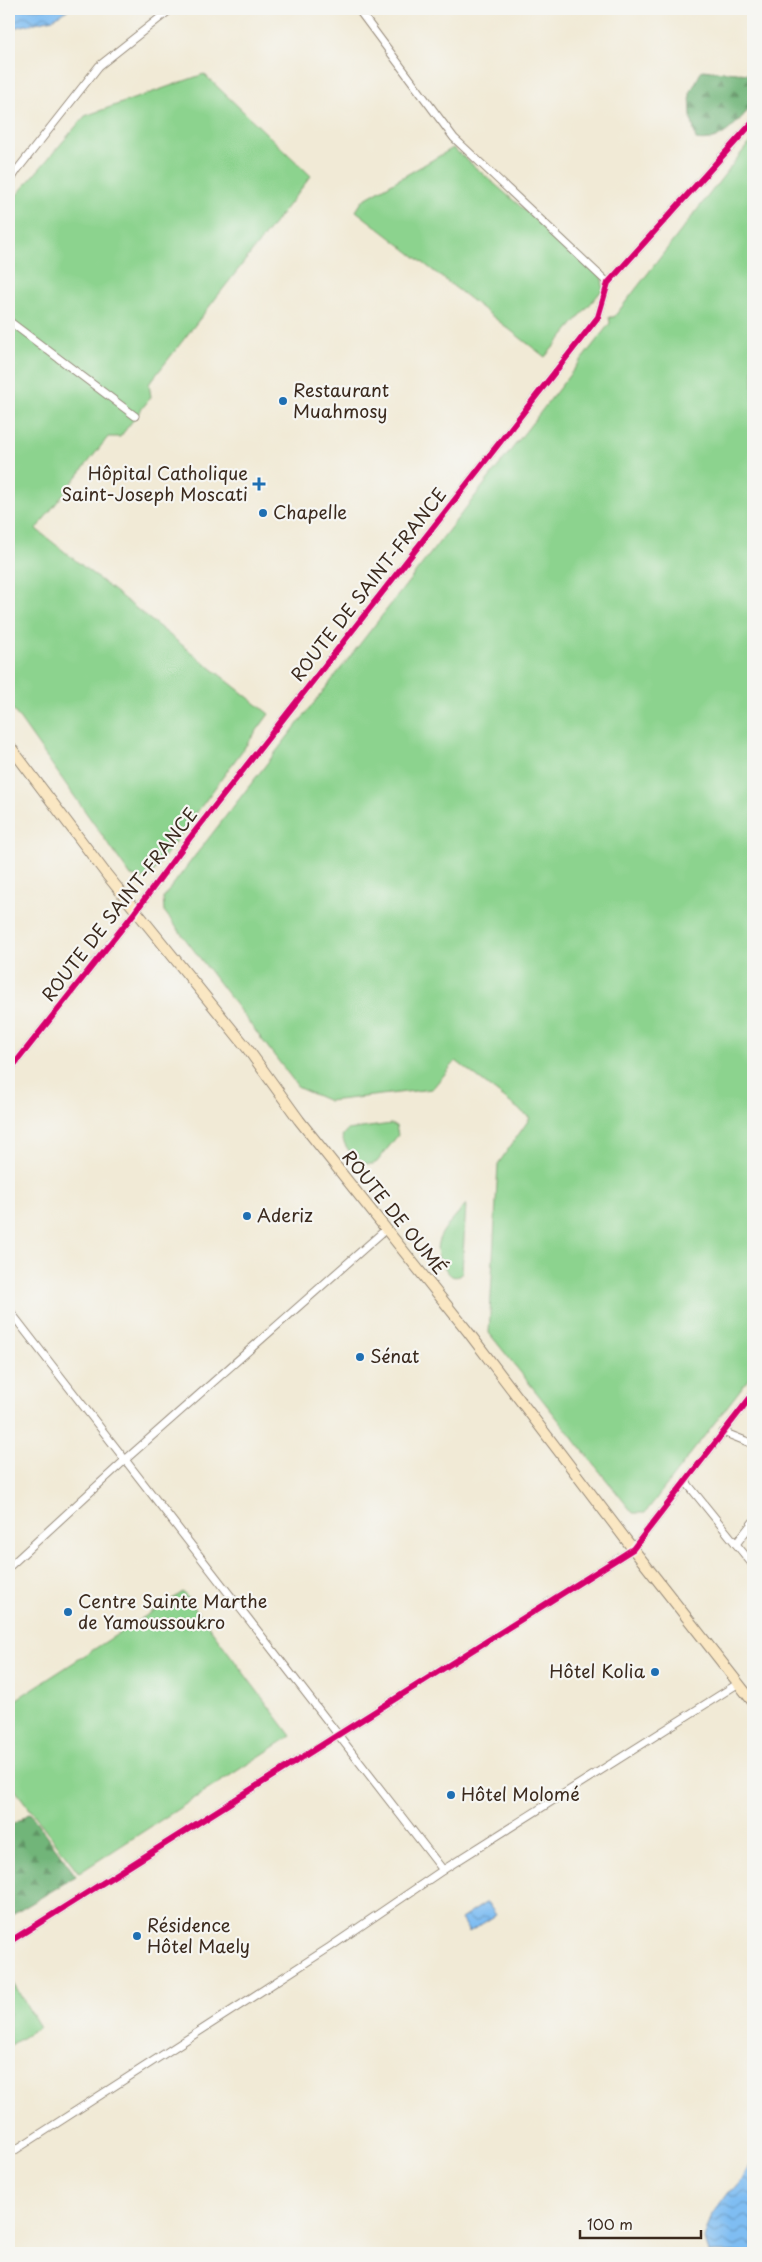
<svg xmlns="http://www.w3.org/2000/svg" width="762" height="2262" viewBox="0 0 762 2262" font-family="'Playpen Sans',sans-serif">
	<defs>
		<pattern id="forest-firs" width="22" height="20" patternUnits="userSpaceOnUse" patternTransform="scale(1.25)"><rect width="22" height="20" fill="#71b579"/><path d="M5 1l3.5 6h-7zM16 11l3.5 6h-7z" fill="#5e9363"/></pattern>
		<pattern id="water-waves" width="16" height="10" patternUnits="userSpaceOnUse" patternTransform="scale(1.25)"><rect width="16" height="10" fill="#7fbdf2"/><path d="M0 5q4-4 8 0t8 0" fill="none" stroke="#699ac3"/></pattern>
	</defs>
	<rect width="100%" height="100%" fill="#f6f6f2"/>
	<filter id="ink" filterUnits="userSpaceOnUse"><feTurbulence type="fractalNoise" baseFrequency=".02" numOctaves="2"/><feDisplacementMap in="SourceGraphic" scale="10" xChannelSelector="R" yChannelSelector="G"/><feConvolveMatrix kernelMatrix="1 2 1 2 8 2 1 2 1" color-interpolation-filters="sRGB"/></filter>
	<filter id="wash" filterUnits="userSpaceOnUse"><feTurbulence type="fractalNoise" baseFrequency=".0096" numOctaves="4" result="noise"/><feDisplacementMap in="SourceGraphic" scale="20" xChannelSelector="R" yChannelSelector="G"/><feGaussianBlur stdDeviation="1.12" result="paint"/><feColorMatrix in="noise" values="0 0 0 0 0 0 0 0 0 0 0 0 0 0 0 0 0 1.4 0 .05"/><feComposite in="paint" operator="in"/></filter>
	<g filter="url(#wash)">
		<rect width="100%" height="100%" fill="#f1ead6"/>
		<g fill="#8cd38e" stroke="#647e56">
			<polygon points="204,74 311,176 149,384 151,397 120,437 108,437 36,529 269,714 151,875 143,879 131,876 9,704 9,204 85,116"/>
			<polygon points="753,138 753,1373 645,1513 633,1513 489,1333 498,1164 530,1118 456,1061 432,1089 329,1101 299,1088 164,911 163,898 194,857 610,323 609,317 614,317"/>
			<polygon points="453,148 602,277 603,289 545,357 356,211 363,200"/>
			<path d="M391,1124L396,1126L398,1135L377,1162L373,1164C359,1165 345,1150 342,1136L347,1130Z"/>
			<path d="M466,1204L462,1272L459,1276C451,1279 449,1273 444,1267C425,1242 450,1224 466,1204Z"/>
			<polygon points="183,1592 291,1736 79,1873 9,1782 9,1704"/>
			<polygon points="9,1977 40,2027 9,2046"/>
		</g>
		<g fill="url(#forest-firs)" stroke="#56704c">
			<path d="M753,68V105C738,121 721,145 696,140L691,117L690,93L702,70L750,74Z"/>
			<polygon points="30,1813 76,1876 9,1917 9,1827"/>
		</g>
		<g fill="url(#water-waves)" stroke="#5d7488">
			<polygon points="9,9 69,9 53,19 13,28 9,31"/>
			<polygon points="487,1902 496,1915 469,1932 461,1919"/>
			<polygon points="753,2158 753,2253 708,2253 704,2239 712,2214 729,2191 735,2188 742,2180"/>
		</g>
	</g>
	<g filter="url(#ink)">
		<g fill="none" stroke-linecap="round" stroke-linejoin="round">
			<defs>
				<g id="street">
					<polyline points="358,9 454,138 608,283"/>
					<polyline points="9,183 17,170 99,66 171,9"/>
					<polyline points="9,321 135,416"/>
					<polyline points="9,1071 135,912 189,839 598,317 608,283 753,122"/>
					<polyline points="9,1310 443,1870"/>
					<polyline points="723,1432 753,1444"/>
					<polyline points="686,1482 753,1565"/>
					<polyline points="736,1544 753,1522"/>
					<polyline points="9,1567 125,1460 385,1230"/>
					<polyline points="9,1942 633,1549 753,1394"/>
					<polyline points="9,2154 330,1947 443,1870 739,1683"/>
				</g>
				<polyline id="secondary" points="9,745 107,875 247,1048 299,1120 469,1333 633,1549 753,1702"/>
			</defs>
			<use href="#street" stroke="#968a7a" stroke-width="9"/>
			<use href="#secondary" stroke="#968a7a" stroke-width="12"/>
			<use href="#street" stroke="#fff" stroke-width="7"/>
			<use href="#secondary" stroke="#fae7c3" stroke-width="10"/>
			<defs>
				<g id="cycleway">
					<polyline points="9,1071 135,912 189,839 598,317 608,283 753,122"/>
					<polyline points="9,1942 633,1549 753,1394"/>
				</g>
			</defs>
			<use href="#cycleway" stroke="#f6f6f2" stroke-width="9"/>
			<use href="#cycleway" stroke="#d6006c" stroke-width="6"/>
		</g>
	</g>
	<g fill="#1f6fb2" stroke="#f6f6f2" stroke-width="2">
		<circle cx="283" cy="401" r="5"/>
		<path d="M256.5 476.5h5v5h5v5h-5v5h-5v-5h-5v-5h5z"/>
		<circle cx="263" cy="513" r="5"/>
		<circle cx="247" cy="1216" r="5"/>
		<circle cx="360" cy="1357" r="5"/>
		<circle cx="68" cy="1612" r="5"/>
		<circle cx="655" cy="1672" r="5"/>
		<circle cx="451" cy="1795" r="5"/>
		<circle cx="137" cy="1936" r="5"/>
	</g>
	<g text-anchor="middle" stroke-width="4.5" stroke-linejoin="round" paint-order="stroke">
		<g font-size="18" fill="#3b2a1e" stroke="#f6f6f2" text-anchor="start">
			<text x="293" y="397">Restaurant<tspan x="293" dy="21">Muahmosy</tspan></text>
			<text x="248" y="480" text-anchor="end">Hôpital Catholique<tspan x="248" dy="21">Saint-Joseph Moscati</tspan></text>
			<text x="273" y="519">Chapelle</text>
			<text x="257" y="1222">Aderiz</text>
			<text x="370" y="1363">Sénat</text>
			<text x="78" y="1608">Centre Sainte Marthe<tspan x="78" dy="21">de Yamoussoukro</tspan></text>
			<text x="645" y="1678" text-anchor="end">Hôtel Kolia</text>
			<text x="461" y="1801">Hôtel Molomé</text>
			<text x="147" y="1932">Résidence<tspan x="147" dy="21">Hôtel Maely</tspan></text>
		</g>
		<g font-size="18" fill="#3b2a1e" stroke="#f6f6f2">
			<text transform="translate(369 585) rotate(-52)" y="6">ROUTE DE SAINT-FRANCE</text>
			<text transform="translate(120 905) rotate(-52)" y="6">ROUTE DE SAINT-FRANCE</text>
			<text transform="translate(394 1213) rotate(51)" y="6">ROUTE DE OUMÉ</text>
		</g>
	</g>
	<rect width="762" height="2262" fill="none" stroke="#f6f6f2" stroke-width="30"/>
	<path d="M580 2230v8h121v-8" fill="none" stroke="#3b2a1e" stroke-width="2.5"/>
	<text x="587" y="2230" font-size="15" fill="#3b2a1e" stroke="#f6f6f2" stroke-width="4" paint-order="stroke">100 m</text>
</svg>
